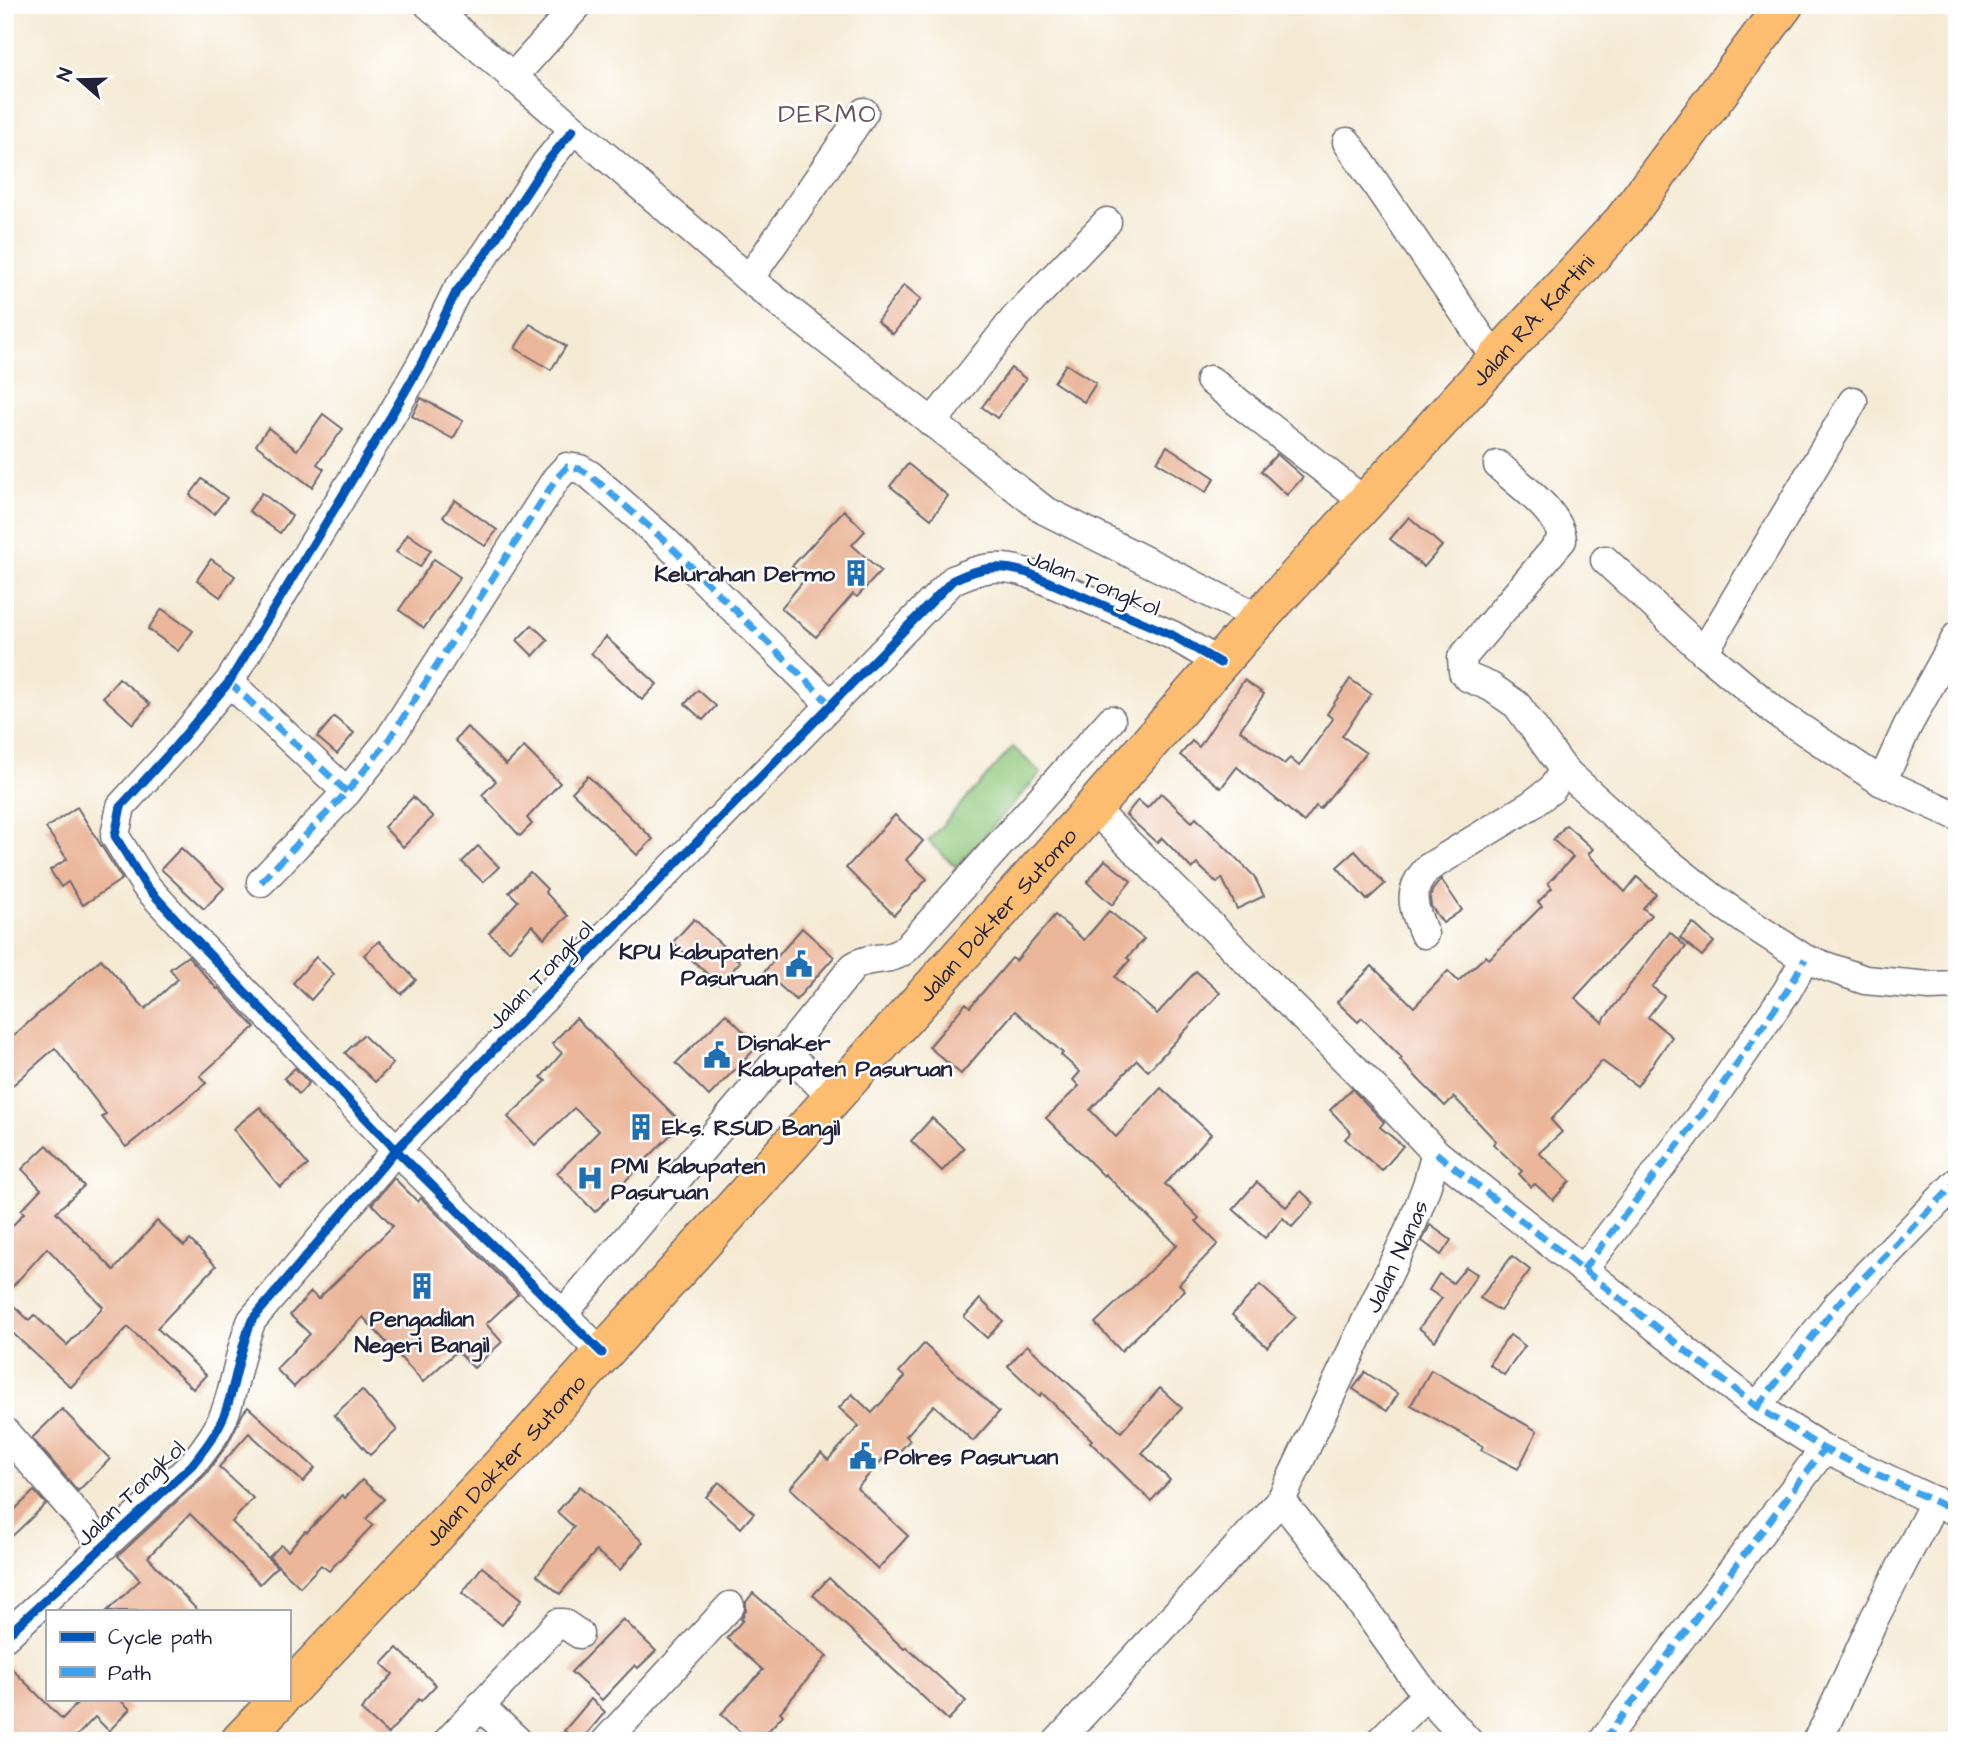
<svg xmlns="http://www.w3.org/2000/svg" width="1962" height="1746" viewBox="0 0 1962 1746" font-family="'Architects Daughter',sans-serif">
	<rect width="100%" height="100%" fill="#fff"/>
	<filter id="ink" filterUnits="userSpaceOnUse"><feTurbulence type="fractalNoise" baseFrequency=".0143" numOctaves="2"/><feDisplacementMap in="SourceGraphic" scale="14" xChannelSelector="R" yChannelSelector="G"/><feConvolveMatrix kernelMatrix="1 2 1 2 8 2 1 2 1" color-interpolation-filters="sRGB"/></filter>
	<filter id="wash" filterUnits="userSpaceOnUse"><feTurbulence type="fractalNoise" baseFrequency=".00686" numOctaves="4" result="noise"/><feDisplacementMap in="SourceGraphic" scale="28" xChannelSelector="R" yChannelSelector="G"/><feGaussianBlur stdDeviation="1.57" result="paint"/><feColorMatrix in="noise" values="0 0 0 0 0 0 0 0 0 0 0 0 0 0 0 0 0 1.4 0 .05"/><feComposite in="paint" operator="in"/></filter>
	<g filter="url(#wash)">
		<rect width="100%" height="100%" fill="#f4ead4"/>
		<polygon fill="#8ec67a" stroke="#58745a" stroke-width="2" points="1013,747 1041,773 956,867 928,841"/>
		<g id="blocks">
			<g fill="#eab599">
				<polygon points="904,285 921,299 893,334 877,321"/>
				<polygon points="530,324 566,346 551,370 515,348"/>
				<polygon points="1066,364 1096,383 1084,402 1054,382"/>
				<polygon points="1011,368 1026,379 997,418 982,407"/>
				<polygon points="421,398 463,421 453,439 412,416"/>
				<polygon points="323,414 343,429 317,464 324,469 312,487 256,445 268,428 297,450"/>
				<polygon points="1167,446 1215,478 1206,492 1157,462"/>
				<polygon points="1277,454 1303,477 1287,495 1261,471"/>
				<polygon points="908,464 948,496 931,519 890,486"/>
				<polygon points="202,479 227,498 214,514 190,495"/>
				<polygon points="262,493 292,516 280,533 249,511"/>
				<polygon points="455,500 497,530 485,546 443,517"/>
				<polygon points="844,510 865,531 852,545 881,571 857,597 853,594 816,637 781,608 805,579 792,566"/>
				<polygon points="1409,517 1442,546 1424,567 1390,539"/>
				<polygon points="408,534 431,550 420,567 396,552"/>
				<polygon points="211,559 235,576 220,597 197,580"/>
				<polygon points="434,559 460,577 424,628 399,610"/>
				<polygon points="162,609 193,631 178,651 148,629"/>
				<polygon points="532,625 548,640 533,656 517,640"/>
				<polygon points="606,637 657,684 642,700 591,653"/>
				<polygon points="119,678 150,704 133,724 103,697"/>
				<polygon points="1350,679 1371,694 1342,736 1366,753 1320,809 1316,806 1304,822 1237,767 1221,788 1180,755 1192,741 1199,747 1244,680 1264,694 1240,730 1284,764 1290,758 1299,766 1333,719 1327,714"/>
				<polygon points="698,690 716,706 703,720 685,704"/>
				<polygon points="334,717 354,733 337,754 317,737"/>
				<polygon points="467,727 506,765 524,747 560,783 527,818 532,824 520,836 482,795 496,781 455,740"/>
				<polygon points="588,776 653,839 637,855 572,792"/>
				<polygon points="1161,793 1192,822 1196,818 1254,876 1264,896 1237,909 1222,878 1217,883 1197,864 1192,869 1162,838 1157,843 1126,815 1138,800 1147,808"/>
				<polygon points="413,797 433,817 403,847 384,827"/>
				<polygon points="77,807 122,879 83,905 68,882 61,887 50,870 67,859 46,828"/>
				<polygon points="895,815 923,841 906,860 927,879 894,915 846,868"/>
				<polygon points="1566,825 1593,849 1588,854 1625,892 1637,877 1656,894 1643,908 1651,915 1575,998 1602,1022 1670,932 1686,947 1652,987 1664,996 1648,1017 1672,1037 1637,1086 1602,1061 1551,1120 1562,1132 1539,1153 1570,1181 1553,1200 1535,1184 1531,1187 1519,1174 1522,1171 1493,1144 1496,1141 1454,1097 1445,1106 1422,1083 1400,1060 1402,1058 1362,1018 1358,1022 1337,1002 1372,966 1414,1007 1448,971 1458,981 1486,956 1489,959 1542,906 1538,902 1552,888 1548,883 1573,857 1553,840"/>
				<polygon points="478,846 499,867 483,882 462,862"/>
				<polygon points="181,848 224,888 204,909 161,869"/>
				<polygon points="1355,851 1385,884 1367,900 1337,867"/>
				<polygon points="1105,860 1131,881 1112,905 1087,882"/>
				<polygon points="530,872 547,889 545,892 568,916 544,938 532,925 509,951 489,933 518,901 509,892"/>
				<polygon points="1441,879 1462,910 1443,923 1431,906 1430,899 1432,891"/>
				<polygon points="1109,911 1144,939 1127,958 1130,960 1115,977 1157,1014 1196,971 1220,993 1148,1071 1137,1060 1090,1110 1116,1137 1161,1088 1211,1134 1165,1184 1199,1218 1196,1221 1218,1244 1179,1284 1185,1290 1121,1351 1095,1323 1177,1245 1105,1174 1104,1176 1046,1118 1079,1086 1073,1080 1080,1072 1061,1055 1063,1053 1015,1011 961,1074 929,1047 966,1003 970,1007 1012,958 1016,961 1055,915 1084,940"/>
				<polygon points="694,919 740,962 719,985 673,942"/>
				<polygon points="1693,923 1714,942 1702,956 1680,938"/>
				<polygon points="802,928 834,957 796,1000 764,972"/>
				<polygon points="379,941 416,980 401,994 364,955"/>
				<polygon points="188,956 217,989 218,988 255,1027 200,1076 206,1083 126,1147 102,1117 106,1114 55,1048 5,1092 5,1043 101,959 145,1009 178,979 170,969"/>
				<polygon points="316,957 334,974 311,1000 293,983"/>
				<polygon points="726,1014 758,1046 709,1096 676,1063"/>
				<polygon points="576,1018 682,1123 595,1212 557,1173 599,1131 574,1108 535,1145 508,1117 546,1081 541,1077 562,1053 552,1044"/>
				<polygon points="363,1035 393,1064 375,1082 345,1053"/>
				<polygon points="295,1068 309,1083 299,1094 284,1078"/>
				<polygon points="1352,1089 1384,1122 1380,1127 1403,1146 1382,1171 1345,1139 1351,1132 1330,1110"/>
				<polygon points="260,1107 308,1165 280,1187 233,1129"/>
				<polygon points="932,1118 964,1148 942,1171 911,1141"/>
				<polygon points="47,1145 84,1186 56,1212 114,1270 157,1221 184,1246 190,1240 216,1266 157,1328 206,1375 193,1389 128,1327 71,1387 5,1326 5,1298 29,1320 34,1315 67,1345 103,1307 47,1248 5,1295 5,1234 24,1213 21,1210 41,1189 22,1169"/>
				<polygon points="394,1178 418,1202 421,1198 518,1294 486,1324 502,1342 474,1368 457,1351 423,1382 363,1317 294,1387 276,1369 310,1334 290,1315 311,1292 318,1299 393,1226 372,1204"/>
				<polygon points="1257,1182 1286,1207 1301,1191 1314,1203 1292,1227 1283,1218 1265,1238 1233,1209"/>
				<polygon points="1430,1225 1451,1240 1441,1255 1422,1241"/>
				<polygon points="1512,1256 1530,1270 1500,1311 1480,1298"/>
				<polygon points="1466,1267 1477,1274 1435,1341 1419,1328 1442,1298 1429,1290 1439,1274 1453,1283"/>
				<polygon points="1260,1285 1296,1317 1267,1347 1232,1315"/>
				<polygon points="980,1299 1003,1321 987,1338 964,1317"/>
				<polygon points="1510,1335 1525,1346 1504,1375 1489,1364"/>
				<polygon points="924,1344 999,1412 973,1441 934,1405 906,1436 910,1440 888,1464 883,1459 857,1488 908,1536 878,1569 790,1488 821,1453 828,1460 859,1426 839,1408 852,1394 872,1413 905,1377 899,1372"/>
				<polygon points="1027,1345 1121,1432 1160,1388 1182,1408 1142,1453 1170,1480 1151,1501 1090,1442 1092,1440 1042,1393 1040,1396 1008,1366"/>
				<polygon points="1431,1370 1537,1431 1518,1469 1481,1450 1483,1446 1411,1405"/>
				<polygon points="1365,1372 1398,1394 1387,1411 1353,1389"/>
				<polygon points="362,1390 397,1430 370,1455 334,1415"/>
				<polygon points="248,1407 315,1468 303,1482 249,1433 219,1467 253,1498 232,1522 277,1567 260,1584 190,1514 148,1557 198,1611 107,1611 140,1580 118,1556 205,1475 227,1445 243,1413"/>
				<polygon points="62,1409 110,1459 78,1491 32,1438"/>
				<polygon points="362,1480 384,1499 366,1519 373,1525 329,1571 321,1565 300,1587 269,1557 281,1545 288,1551 305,1531 307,1532 342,1495 345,1498"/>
				<polygon points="719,1482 754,1513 741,1528 706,1497"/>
				<polygon points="580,1486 643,1542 620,1570 596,1551 560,1594 537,1575 574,1527 557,1512"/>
				<polygon points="34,1491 46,1504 5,1543 5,1519"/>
				<polygon points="482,1567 522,1599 502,1625 462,1593"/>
				<polygon points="829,1578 904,1649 906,1647 966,1701 948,1720 813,1595"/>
				<polygon points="753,1593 827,1656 780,1712 783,1715 759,1741 750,1741 721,1714 763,1670 727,1638 743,1620 741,1619 746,1610 746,1602"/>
				<polygon points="623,1619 656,1651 638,1668 635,1665 602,1700 571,1672"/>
				<polygon points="397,1648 436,1685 421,1701 419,1699 388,1734 361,1710 393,1674 382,1664"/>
				<polygon points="5,1662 62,1719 79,1702 76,1699 119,1699 130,1709 109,1731 95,1717 72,1741 5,1741"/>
				<polygon points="591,1699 605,1712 581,1741 576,1741 564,1731"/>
			</g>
		</g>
	</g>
	<g filter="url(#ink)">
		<use href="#blocks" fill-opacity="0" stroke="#6c6871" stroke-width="2"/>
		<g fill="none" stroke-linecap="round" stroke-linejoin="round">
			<defs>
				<g id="minor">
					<polyline points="429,5 749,279 1044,510 1260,618"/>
					<polyline points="512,78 578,5"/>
					<polyline points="573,130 546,163 485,255 456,292 421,364 391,416 229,682 174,748 121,806 115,836 145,885 188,932 396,1150 602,1353"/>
					<polyline points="1347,142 1495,358"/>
					<polyline points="749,279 864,112"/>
					<polyline points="1210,380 1365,502"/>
					<polyline points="932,423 1015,318 1107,222"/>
					<path d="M1498,465C1517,483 1561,513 1562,540L1462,658L1463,672L1467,677L1491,687L1517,705L1564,770L1654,851L1712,897L1748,922L1805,959L1865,980L1930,986L1957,985"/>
					<polyline points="1605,560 1704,652 1777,713 1882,782 1957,816"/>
					<polyline points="1704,652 1853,401"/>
					<polyline points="229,682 347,792"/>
					<polyline points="1882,782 1907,727 1957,636"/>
					<polyline points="261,882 347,792 388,741 556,479 567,467 580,469 590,475 663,539 831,705"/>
					<path d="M1424,934C1413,907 1406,892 1428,868L1531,805L1552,789L1564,770"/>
					<path d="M785,1051L853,967C873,953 889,965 908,947L1111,720"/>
					<polyline points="1436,1153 1757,1407 1824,1449 1957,1512"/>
					<polyline points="1583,1270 1709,1104 1787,991 1805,959"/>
					<polyline points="563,1314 785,1051 832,1097"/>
					<polyline points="1757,1407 1838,1304 1957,1182"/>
					<polyline points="5,1432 104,1546"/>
					<polyline points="1281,1500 1340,1574 1426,1695 1468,1741"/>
					<path d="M5,1637L192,1465C207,1446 221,1428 228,1404C237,1376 240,1348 252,1320L396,1150L953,580C981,567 998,564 1028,573L1172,635L1220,663"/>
					<polyline points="480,1706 518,1741"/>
					<polyline points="448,1741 558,1623 563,1623 579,1634"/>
					<polyline points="606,1741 730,1606"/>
					<path id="s1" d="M1058,1741L1281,1500L1413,1222L1427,1185L1436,1153L1380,1094L1093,808"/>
					<polyline points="1380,1741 1426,1695"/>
					<polyline points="1603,1741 1824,1449"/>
					<polyline points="1816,1741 1826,1724 1874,1619 1935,1501"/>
				</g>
				<g id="highway">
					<path id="s2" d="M289,1690L527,1438L1093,808L1240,639L1623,221L1784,5"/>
					<polyline points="240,1741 280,1699"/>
				</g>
			</defs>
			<use href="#minor" stroke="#6c6871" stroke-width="31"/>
			<use href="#highway" stroke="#6c6871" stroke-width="41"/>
			<use href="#minor" stroke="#fff" stroke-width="28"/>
			<use href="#highway" stroke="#fcbd6f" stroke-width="38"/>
			<g stroke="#3ea2ec" stroke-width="7" stroke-dasharray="14 7" stroke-linecap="butt">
				<polyline points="229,682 347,792"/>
				<polyline points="261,882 347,792 388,741 556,479 567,467 580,469 590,475 663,539 831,705"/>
				<polyline points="1436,1153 1757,1407 1824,1449 1957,1512"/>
				<polyline points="1583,1270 1709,1104 1787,991 1805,959"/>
				<polyline points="1757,1407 1838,1304 1957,1182"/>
				<polyline points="1603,1741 1824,1449"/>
			</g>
			<defs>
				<g id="cycleway">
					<polyline points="573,130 546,163 485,255 456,292 421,364 391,416 229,682 174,748 121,806 115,836 145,885 188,932 396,1150 602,1353"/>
					<path d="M5,1637L192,1465C207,1446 221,1428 228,1404C237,1376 240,1348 252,1320L396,1150L953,580C981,567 998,564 1028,573L1172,635L1220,663"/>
				</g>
			</defs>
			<use href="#cycleway" stroke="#fff" stroke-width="13"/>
			<use href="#cycleway" stroke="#0057b8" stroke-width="9"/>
		</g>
	</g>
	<defs>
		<symbol id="building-bare" viewBox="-9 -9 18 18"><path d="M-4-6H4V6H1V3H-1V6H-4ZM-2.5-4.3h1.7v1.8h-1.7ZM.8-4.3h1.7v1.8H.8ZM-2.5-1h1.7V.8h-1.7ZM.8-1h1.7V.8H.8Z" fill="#1f6fb2" stroke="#fff" stroke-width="2.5" paint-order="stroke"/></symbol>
		<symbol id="civic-bare" viewBox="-9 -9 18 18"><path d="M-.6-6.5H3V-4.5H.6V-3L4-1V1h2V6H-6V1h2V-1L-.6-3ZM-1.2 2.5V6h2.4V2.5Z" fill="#1f6fb2" stroke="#fff" stroke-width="2.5" paint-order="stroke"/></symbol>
		<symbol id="hospital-bare" viewBox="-9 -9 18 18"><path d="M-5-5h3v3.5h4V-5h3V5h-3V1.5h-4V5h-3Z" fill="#1f6fb2" stroke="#fff" stroke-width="2.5" paint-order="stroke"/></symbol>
	</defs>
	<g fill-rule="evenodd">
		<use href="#building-bare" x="837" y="554" width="38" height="38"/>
		<use href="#civic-bare" x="780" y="945" width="38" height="38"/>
		<use href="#civic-bare" x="698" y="1036" width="38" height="38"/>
		<use href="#building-bare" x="622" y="1108" width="38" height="38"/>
		<use href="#hospital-bare" x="571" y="1159" width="38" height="38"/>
		<use href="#building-bare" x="403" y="1267" width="38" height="38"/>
		<use href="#civic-bare" x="844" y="1437" width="38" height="38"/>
	</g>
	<g text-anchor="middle" stroke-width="5" stroke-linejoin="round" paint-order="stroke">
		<g font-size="23" fill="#22223b" stroke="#fff">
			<text dy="8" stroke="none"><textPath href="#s2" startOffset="1850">Jalan RA. Kartini</textPath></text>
			<text transform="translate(1094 582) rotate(22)" y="8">Jalan Tongkol</text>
			<text dy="8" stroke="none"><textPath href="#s2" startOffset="1050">Jalan Dokter Sutomo</textPath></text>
			<text transform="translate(540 975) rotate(-46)" y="8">Jalan Tongkol</text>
			<text dy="8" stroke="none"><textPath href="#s1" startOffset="598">Jalan Nanas</textPath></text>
			<text dy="8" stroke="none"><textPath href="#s2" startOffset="315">Jalan Dokter Sutomo</textPath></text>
			<text transform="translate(130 1493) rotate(-44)" y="8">Jalan Tongkol</text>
		</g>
		<g font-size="23" font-weight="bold" fill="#22223b" stroke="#fff" text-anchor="start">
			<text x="835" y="581" text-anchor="end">Kelurahan Dermo</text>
			<text x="778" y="959" text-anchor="end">KPU kabupaten<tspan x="778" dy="26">Pasuruan</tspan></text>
			<text x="738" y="1050">Disnaker<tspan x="738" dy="26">Kabupaten Pasuruan</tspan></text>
			<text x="662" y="1135">Eks. RSUD Bangil</text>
			<text x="611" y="1173">PMI Kabupaten<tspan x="611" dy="26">Pasuruan</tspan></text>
			<text x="422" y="1326" text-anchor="middle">Pengadilan<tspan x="422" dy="26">Negeri Bangil</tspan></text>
			<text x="884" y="1464">Polres Pasuruan</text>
		</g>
		<g font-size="26" letter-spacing="2" fill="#68555c" stroke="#fff">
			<text x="828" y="122">DERMO</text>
		</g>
	</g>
	<rect width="1962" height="1746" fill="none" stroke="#fff" stroke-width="28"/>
	<rect x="46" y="1610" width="245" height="91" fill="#ffffff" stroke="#a7a7b1" stroke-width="2"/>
	<rect x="60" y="1632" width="35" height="10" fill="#0057b8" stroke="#a7a7b1" stroke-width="2"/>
	<text x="108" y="1644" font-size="21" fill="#22223b">Cycle path</text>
	<rect x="60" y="1667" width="35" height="10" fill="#3ea2ec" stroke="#a7a7b1" stroke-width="2"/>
	<text x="108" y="1680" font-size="21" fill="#22223b">Path</text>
	<g transform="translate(80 80) rotate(290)" stroke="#ffffff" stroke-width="5" paint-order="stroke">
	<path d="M0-5L12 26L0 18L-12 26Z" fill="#22223b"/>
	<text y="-10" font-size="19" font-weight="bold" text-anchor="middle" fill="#22223b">N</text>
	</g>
</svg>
